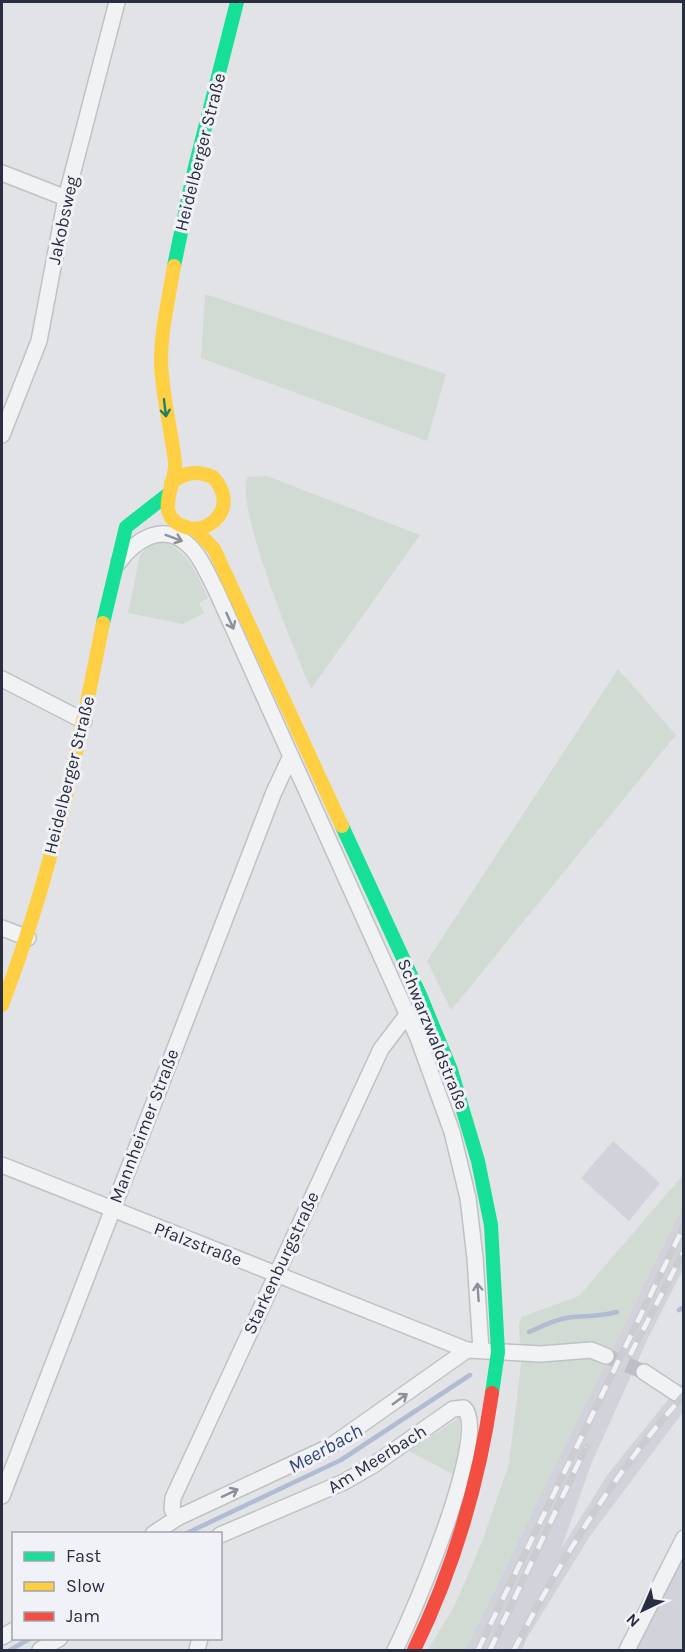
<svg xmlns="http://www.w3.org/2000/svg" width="685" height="1652" viewBox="0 0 685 1652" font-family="Karla,sans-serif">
	<rect width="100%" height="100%" fill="#e2e3e7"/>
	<g fill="#d1d2da">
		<polygon points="613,1141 660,1183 629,1221 581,1178"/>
		<polygon points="683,1205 683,1269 649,1336 592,1462 561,1549 608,1474 683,1381 683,1412 590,1536 527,1638 522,1650 465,1650"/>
		<polygon points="683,1559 683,1650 633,1650"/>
	</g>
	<g fill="#d1dad3">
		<polygon points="205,294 446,374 427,441 201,358"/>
		<path d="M267,476L420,535L311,689C297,656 233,503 248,477Z"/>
		<path d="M163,541C189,553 197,574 208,598L199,603L204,613L183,624L128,613L140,555L149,543Z"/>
		<polygon points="618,669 676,735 451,1010 427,961"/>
		<polygon points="683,1175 683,1205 465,1650 428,1650 455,1605 482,1542 509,1464 521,1365 519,1324 522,1317 579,1296"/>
		<polygon points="460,1417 458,1477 409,1451"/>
	</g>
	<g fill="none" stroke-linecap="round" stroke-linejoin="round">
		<g stroke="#b1bbd2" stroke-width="4.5">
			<polyline points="679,1310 684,1307"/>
			<path d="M529,1332C543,1326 558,1318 574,1317C589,1316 602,1316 617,1312"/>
			<polyline points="185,1534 341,1460 470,1375"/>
			<polyline points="10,1650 31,1638"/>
		</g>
		<polyline stroke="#bdbfc6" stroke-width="15" stroke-dasharray="15 8" stroke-linecap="butt" points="606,1356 644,1372"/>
		<defs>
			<g id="street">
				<polyline points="2,173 66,198"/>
				<polyline points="2,435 39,341 66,198 117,2"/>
				<path d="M119,562C134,541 162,522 186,543C200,554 208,575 216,590L418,1038L452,1132L468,1198L475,1258L481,1350"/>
				<polyline points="2,679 84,721"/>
				<polyline points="2,928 28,938"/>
				<polyline points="2,1165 467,1350 541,1354 591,1350 606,1356"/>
				<polyline points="644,1372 676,1393"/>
				<polyline points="2,1496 274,792 290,758"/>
				<polyline points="177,1518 172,1509 173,1498 381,1049 407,1015"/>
				<polyline points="153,1534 177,1518 331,1446 467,1350"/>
				<path d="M220,1535L344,1482L372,1466L453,1409L464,1408C491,1432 412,1617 395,1650"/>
				<polyline points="2,1637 14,1630"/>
				<polyline points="40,1650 60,1638"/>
				<polyline points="197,1650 200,1638"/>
				<polyline points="627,1650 684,1538"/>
			</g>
		</defs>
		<use href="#street" stroke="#c0c1c5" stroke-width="18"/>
		<use href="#street" stroke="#f1f2f4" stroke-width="15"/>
		<g stroke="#16e098" stroke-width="14">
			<polyline points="174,266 193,175 237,2"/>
			<polyline points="103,623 126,527 167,495"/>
			<polyline points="342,826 420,995 451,1070 478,1161 491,1225 498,1352 492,1393"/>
		</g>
		<g stroke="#ffcf43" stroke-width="14">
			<path d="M171,483C185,472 196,470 213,477C225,490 229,508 214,521C207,527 198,530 189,528C150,518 177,486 175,462C171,428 162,396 161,362C161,329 169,298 174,266"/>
			<polyline points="195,529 214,549 342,826"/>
			<path d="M2,1005C49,883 78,752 103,623"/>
		</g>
		<path stroke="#f24e42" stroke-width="14" d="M414,1650C454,1568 479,1483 492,1393"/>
		<defs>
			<g id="rail">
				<polyline points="630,1355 684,1251"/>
				<polyline points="478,1650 684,1226"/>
				<polyline points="490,1650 586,1447"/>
				<path d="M514,1650C560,1561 616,1470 684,1395"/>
			</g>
		</defs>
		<use href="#rail" stroke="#cbcccf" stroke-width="7"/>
		<use href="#rail" stroke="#f0f2f7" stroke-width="4.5" stroke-dasharray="14" stroke-linecap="butt"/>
	</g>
	<defs><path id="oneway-shaft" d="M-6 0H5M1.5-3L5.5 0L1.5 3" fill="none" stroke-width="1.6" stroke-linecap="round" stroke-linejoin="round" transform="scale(1.5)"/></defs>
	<use stroke="#207e68" href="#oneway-shaft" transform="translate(165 408) rotate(83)"/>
	<g stroke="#8d909a">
		<use href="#oneway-shaft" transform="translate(174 538) rotate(20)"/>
		<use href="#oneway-shaft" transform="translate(230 621) rotate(66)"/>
		<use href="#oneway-shaft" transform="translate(478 1292) rotate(-94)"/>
		<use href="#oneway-shaft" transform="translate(400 1399) rotate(-36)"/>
		<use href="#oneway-shaft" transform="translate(230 1493) rotate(-25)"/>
	</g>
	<g text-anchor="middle" stroke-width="6" stroke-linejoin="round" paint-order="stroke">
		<g font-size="18" fill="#292e41" stroke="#f0f2f7">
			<text transform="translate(200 152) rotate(-76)" y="6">Heidelberger Straße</text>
			<text transform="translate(63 220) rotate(-78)" y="6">Jakobsweg</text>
			<text transform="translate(69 775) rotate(-76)" y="6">Heidelberger Straße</text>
			<text transform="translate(433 1034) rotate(68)" y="6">Schwarzwaldstraße</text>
			<text transform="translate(144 1126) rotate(-69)" y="6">Mannheimer Straße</text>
			<text transform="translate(198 1244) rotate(21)" y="6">Pfalzstraße</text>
			<text transform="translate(281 1263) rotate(-65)" y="6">Starkenburgstraße</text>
			<text transform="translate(377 1459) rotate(-32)" y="6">Am Meerbach</text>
		</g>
		<g font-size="20" font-style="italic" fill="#344674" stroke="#f0f2f7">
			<text transform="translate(325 1448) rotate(-29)" y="7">Meerbach</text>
		</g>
	</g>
	<rect width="685" height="1652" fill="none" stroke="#292e41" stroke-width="6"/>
	<rect x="12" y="1532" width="210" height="108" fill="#f0f2f7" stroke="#a0a4ae" stroke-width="1.5"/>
	<rect x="24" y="1552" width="30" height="9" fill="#16e098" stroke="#a0a4ae" stroke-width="1.5"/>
	<text x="66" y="1562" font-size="18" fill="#292e41">Fast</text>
	<rect x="24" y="1582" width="30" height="9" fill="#ffcf43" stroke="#a0a4ae" stroke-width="1.5"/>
	<text x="66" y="1592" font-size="18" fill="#292e41">Slow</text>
	<rect x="24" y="1612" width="30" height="9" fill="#f24e42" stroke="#a0a4ae" stroke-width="1.5"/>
	<text x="66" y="1622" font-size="18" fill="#292e41">Jam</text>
	<g transform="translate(643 1610) rotate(224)" stroke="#f0f2f7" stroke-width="4.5" paint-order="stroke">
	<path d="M0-4.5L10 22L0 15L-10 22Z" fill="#292e41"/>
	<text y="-9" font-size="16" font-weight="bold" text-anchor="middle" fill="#292e41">N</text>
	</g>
</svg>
